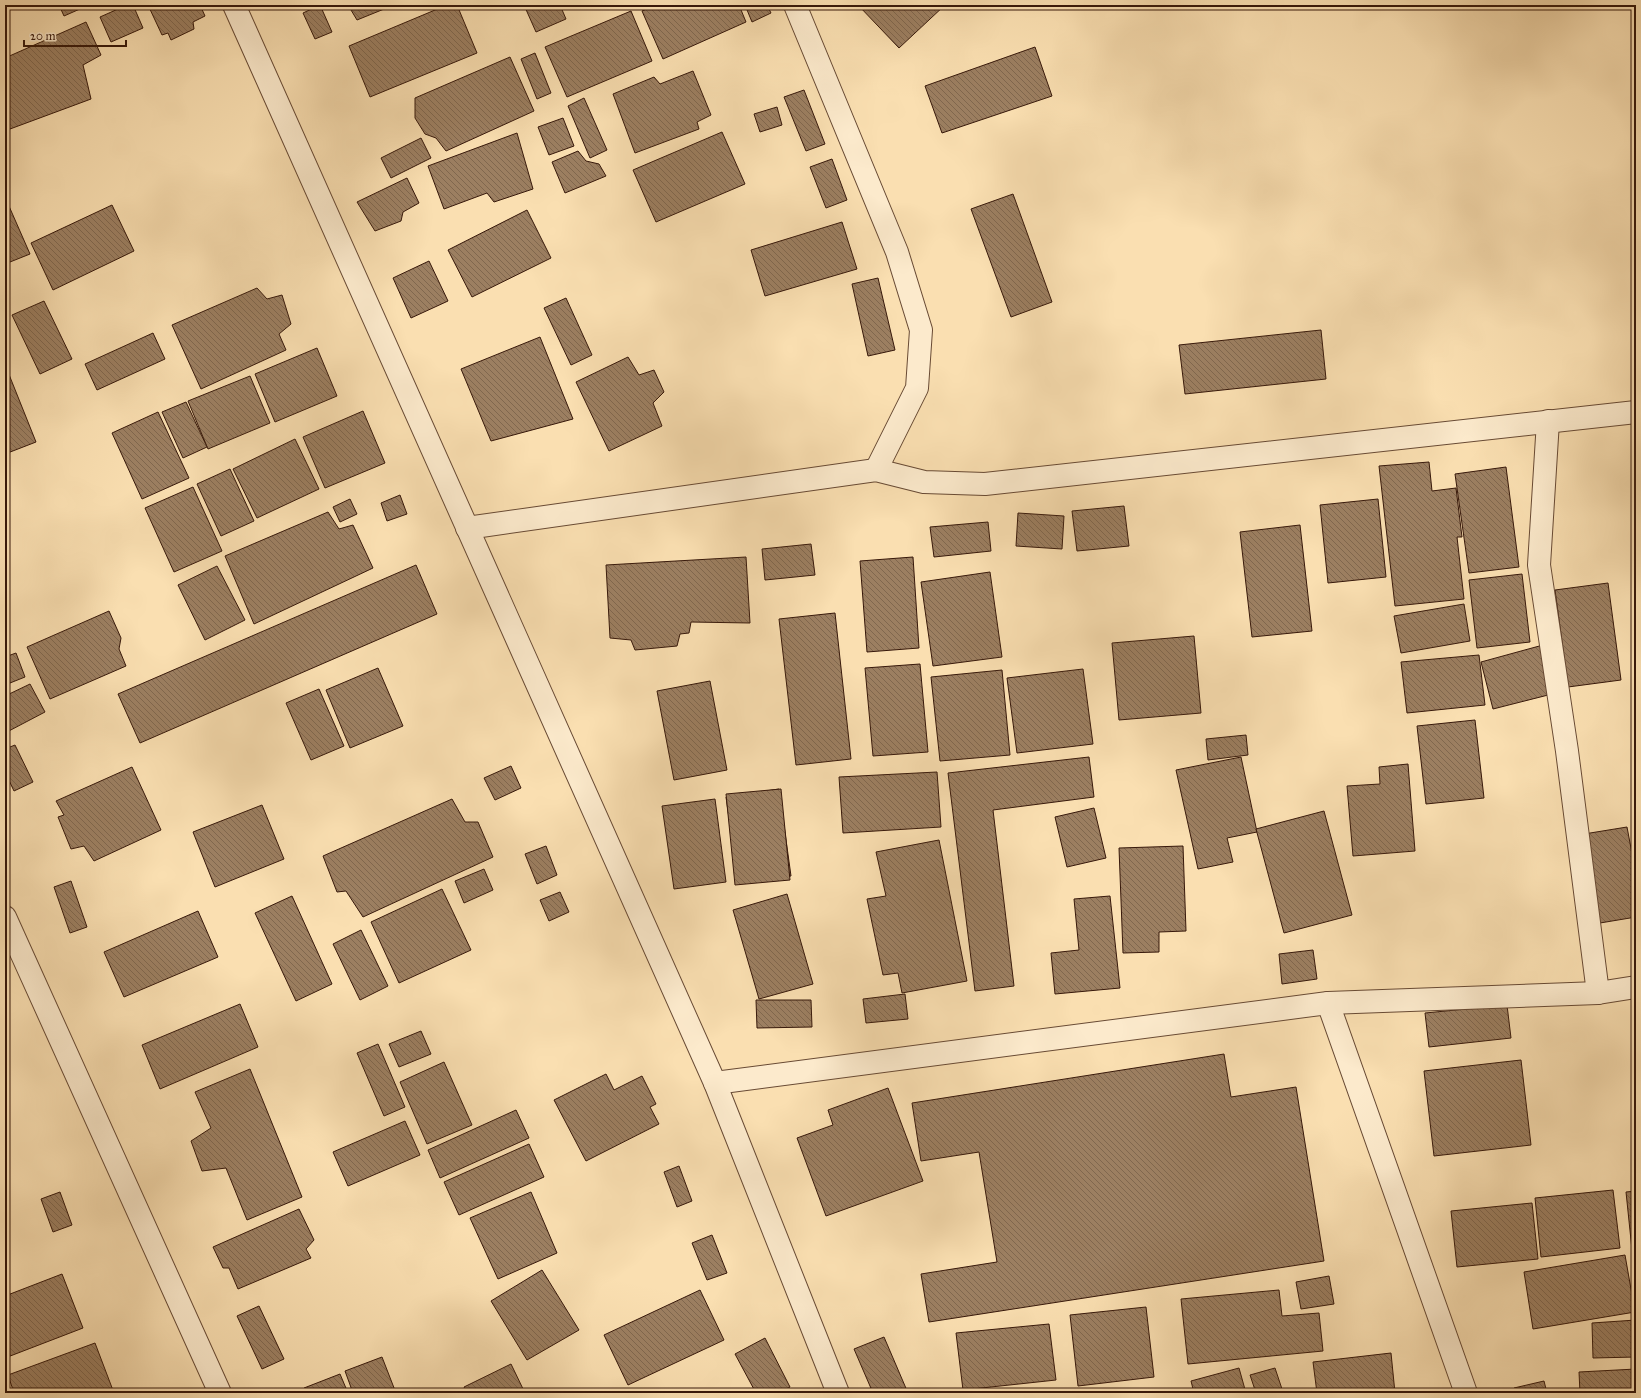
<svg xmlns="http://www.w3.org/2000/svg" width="1641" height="1398" viewBox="0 0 1641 1398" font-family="'IM FELL Great Primer',serif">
	<defs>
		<pattern id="building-back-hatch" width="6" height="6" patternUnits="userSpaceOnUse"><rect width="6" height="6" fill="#9c7f61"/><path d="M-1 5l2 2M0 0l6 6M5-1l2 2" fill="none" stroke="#80674e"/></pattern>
	</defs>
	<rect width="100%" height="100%" fill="#fadfb1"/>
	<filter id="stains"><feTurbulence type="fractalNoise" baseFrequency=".005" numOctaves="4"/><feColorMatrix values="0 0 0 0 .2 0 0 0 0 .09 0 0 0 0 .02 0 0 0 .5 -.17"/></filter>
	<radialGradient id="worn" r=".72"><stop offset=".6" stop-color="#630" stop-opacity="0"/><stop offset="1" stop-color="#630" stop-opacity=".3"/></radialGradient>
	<g fill="url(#building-back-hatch)" stroke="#37180a">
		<polygon points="59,5 89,5 64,16"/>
		<polygon points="127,5 133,5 143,28 111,42 100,17"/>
		<polygon points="148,5 200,5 205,16 193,22 194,29 171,40 168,33 162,35"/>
		<polygon points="320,5 332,32 315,39 303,13"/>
		<polygon points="348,5 394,5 357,20"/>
		<polygon points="447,5 457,5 477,53 370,97 349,46"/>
		<polygon points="524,5 560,5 566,19 536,32"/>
		<polygon points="656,5 739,5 746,22 663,59 642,11"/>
		<polygon points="745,5 767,5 771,13 752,22"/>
		<polygon points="858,5 945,5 899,48"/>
		<polygon points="631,11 652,61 567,97 545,47"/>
		<polygon points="86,22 101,55 83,65 91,99 10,129 5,117 5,58"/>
		<polygon points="1035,47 1052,96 942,133 925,86"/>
		<polygon points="535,53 551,93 537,99 521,59"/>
		<polygon points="510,57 534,111 446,151 436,138 425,134 415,118 415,98"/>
		<polygon points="693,71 711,115 697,122 699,129 635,153 613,94 654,77 660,84"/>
		<polygon points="804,90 825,144 806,151 784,97"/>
		<polygon points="584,98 607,150 590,158 568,106"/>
		<polygon points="777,107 782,125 760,132 754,114"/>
		<polygon points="563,118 574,146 549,155 538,127"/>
		<polygon points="722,132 745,184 656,222 633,170"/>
		<polygon points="517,133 533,189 494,202 487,193 444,209 428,166"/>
		<polygon points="421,138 431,158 391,178 381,158"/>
		<polygon points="578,151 586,161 599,164 606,176 565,193 552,162"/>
		<polygon points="832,159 847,200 826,208 810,167"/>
		<polygon points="407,178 419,203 403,212 401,221 375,231 357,202"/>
		<polygon points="1013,194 1052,302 1011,317 971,209"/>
		<polygon points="5,197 30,254 5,264"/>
		<polygon points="112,205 134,251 53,290 31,243"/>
		<polygon points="527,210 551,258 472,297 448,250"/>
		<polygon points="842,222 857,269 765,296 751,250"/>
		<polygon points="429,261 448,301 411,318 393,278"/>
		<polygon points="878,278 895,350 868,356 852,284"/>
		<polygon points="257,288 267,299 282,295 291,324 279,334 286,350 201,389 172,325"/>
		<polygon points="566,298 592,355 571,365 544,308"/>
		<polygon points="44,301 72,359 40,374 12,315"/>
		<polygon points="1321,330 1326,379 1185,394 1179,345"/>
		<polygon points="153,333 165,359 97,390 85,364"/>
		<polygon points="540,337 573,419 491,441 461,369"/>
		<polygon points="317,348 337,396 275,422 255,374"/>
		<polygon points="628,357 639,375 654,370 664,392 653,403 662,426 609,451 576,382"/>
		<polygon points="8,372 36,442 5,454 5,373"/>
		<polygon points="250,376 270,423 208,449 188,401"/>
		<polygon points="186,402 207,447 183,458 162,412"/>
		<polygon points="363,411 385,463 325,488 303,437"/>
		<polygon points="158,412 189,478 142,499 112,433"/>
		<polygon points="295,439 319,489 257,518 233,469"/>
		<polygon points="1429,462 1432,491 1456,488 1462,537 1457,537 1464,599 1395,606 1379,466"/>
		<polygon points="1506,467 1519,567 1469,573 1455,474"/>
		<polygon points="230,469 254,521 221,536 197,484"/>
		<polygon points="193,487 222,551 174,572 145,508"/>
		<polygon points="400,495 407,514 387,521 381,503"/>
		<polygon points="350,499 357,514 340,522 333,507"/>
		<polygon points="1378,499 1386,577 1328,583 1320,505"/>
		<polygon points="1124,506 1129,546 1077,551 1072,511"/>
		<polygon points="328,512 339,529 353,525 373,568 254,624 225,556"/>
		<polygon points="1018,513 1064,516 1062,549 1016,546"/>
		<polygon points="988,522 991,551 934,557 930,527"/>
		<polygon points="1300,525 1312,631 1252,637 1240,532"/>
		<polygon points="811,544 815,575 765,580 762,549"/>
		<polygon points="746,557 750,623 691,622 689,633 680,634 677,646 635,650 631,640 610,638 606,565"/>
		<polygon points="913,557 919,648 867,652 860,561"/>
		<polygon points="416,565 437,614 140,743 118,694"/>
		<polygon points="217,566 245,620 205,640 178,585"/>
		<polygon points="990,572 1002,657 933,666 921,582"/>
		<polygon points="1522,574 1530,642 1477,648 1469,580"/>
		<polygon points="1608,583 1621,680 1568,687 1555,590"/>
		<polygon points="1464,604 1470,641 1401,653 1394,616"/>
		<polygon points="109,611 121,638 119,649 126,666 50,699 27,647"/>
		<polygon points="835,613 851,759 796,765 779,619"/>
		<polygon points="1194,636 1201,713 1119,720 1112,643"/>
		<polygon points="1543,645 1556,693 1493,709 1481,662"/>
		<polygon points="16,653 25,677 5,685 5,657"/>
		<polygon points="1479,655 1485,705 1407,713 1401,662"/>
		<polygon points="920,664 928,752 873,756 865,668"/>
		<polygon points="378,668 403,726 350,748 326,690"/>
		<polygon points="1083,669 1093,744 1017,753 1007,678"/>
		<polygon points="1002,670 1010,755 940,761 931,677"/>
		<polygon points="710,681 727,770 674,780 657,691"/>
		<polygon points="30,684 45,712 5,733 5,696"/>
		<polygon points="319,689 344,746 311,760 286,703"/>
		<polygon points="1475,720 1484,798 1426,804 1417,726"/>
		<polygon points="1246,735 1248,755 1208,760 1206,739"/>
		<polygon points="15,745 33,782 14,791 5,772 5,749"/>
		<polygon points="1089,757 1094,797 993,810 1014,986 975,991 948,773"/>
		<polygon points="1241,757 1257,832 1227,838 1233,862 1198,869 1176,770"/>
		<polygon points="1408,764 1415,851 1353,856 1347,786 1380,784 1379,767"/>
		<polygon points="511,766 521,788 495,800 484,778"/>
		<polygon points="132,767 161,830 94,861 84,846 71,849 58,817 64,815 56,801"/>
		<polygon points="937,772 941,827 843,833 839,777"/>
		<polygon points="779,789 791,876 738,883 726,797"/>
		<polygon points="781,789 790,880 735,885 726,794"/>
		<polygon points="452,799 465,822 478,822 493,857 363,917 346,891 337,892 323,856"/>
		<polygon points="715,799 726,882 674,889 662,806"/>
		<polygon points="262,805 284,859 215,887 193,832"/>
		<polygon points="1094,808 1106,858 1067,867 1055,817"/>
		<polygon points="1324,811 1352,915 1284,933 1256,829"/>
		<polygon points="1627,827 1636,875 1636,917 1600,923 1584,834"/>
		<polygon points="939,840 967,981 902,993 898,973 883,975 867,899 886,896 876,852"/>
		<polygon points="546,846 557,875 537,884 525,854"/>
		<polygon points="1183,846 1186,931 1159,932 1159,952 1123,953 1119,848"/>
		<polygon points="484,869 493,890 464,903 455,881"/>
		<polygon points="71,881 87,927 70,933 54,887"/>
		<polygon points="442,889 471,950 399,983 371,922"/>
		<polygon points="560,892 569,912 549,921 540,900"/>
		<polygon points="787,894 813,984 759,999 733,910"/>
		<polygon points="292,896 332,984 296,1001 255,913"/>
		<polygon points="1110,896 1120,988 1055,994 1051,953 1079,950 1074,899"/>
		<polygon points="198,911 218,957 124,997 104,952"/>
		<polygon points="361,930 388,986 360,1000 333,944"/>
		<polygon points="1313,950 1317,979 1282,984 1279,954"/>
		<polygon points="905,994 908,1019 866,1023 863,999"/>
		<polygon points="756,1000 811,1000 812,1027 757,1028"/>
		<polygon points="240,1004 258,1047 160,1089 142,1045"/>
		<polygon points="1507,1005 1511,1038 1429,1047 1425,1013"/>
		<polygon points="421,1031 431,1054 399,1067 389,1044"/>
		<polygon points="378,1044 405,1107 384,1116 357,1053"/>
		<polygon points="1224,1054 1231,1097 1296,1087 1324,1261 929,1322 921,1274 997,1262 979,1152 921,1161 912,1103"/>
		<polygon points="1521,1060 1531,1145 1434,1156 1424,1071"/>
		<polygon points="444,1062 472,1125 427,1144 400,1082"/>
		<polygon points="250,1069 302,1197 247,1220 226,1168 202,1171 191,1141 211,1128 195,1092"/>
		<polygon points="606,1074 614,1090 642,1076 656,1104 650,1107 659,1124 586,1161 554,1100"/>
		<polygon points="1633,1074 1636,1074 1636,1099"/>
		<polygon points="888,1088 923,1181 826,1216 797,1138 833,1125 828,1110"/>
		<polygon points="516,1110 529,1138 440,1178 428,1150"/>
		<polygon points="405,1121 420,1155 348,1186 333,1152"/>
		<polygon points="529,1144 544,1177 459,1215 444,1182"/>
		<polygon points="679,1166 692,1201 677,1207 664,1172"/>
		<polygon points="1613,1190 1620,1248 1541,1257 1535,1198"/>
		<polygon points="1636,1191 1636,1249 1632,1250 1626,1192"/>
		<polygon points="60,1192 72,1225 53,1232 41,1199"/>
		<polygon points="531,1192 557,1253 498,1279 470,1218"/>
		<polygon points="1532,1203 1538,1259 1457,1267 1451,1211"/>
		<polygon points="299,1209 314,1240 306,1249 311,1258 238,1289 229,1268 223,1268 213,1247"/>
		<polygon points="712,1235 727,1273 707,1280 692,1243"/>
		<polygon points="1625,1255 1635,1312 1533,1329 1524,1272"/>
		<polygon points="542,1270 579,1330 527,1360 491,1301"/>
		<polygon points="62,1274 83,1328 5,1358 5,1296"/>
		<polygon points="1329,1276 1334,1304 1301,1309 1296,1282"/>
		<polygon points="700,1290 724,1340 628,1385 604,1335"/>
		<polygon points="1279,1290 1282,1316 1319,1313 1323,1351 1188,1364 1181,1299"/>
		<polygon points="259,1306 284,1359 262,1369 237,1316"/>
		<polygon points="1146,1307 1154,1377 1078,1386 1070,1315"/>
		<polygon points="1636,1320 1636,1357 1593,1358 1592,1323"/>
		<polygon points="1049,1324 1056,1380 963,1390 956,1333"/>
		<polygon points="884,1337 908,1393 873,1393 854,1349"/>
		<polygon points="765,1338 790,1387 779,1393 756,1393 735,1354"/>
		<polygon points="95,1343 114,1393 14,1393 8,1375"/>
		<polygon points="1391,1353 1395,1393 1317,1393 1313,1362"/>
		<polygon points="382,1357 396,1393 353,1393 345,1371"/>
		<polygon points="511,1364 525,1393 467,1393 464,1387"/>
		<polygon points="1239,1368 1246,1393 1194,1393 1191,1381"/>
		<polygon points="1275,1368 1283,1392 1256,1393 1250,1375"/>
		<polygon points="1636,1369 1636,1393 1580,1393 1579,1372"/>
		<polygon points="340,1374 348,1393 306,1393 304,1388"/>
		<polygon points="1544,1381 1547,1393 1515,1393 1514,1388"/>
	</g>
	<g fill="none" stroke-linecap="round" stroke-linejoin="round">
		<defs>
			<g id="minor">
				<polyline points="234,5 715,1083 838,1393"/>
				<polyline points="795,5 897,252 921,330 917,388 876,470"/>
				<polyline points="1548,421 1539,565 1567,751 1598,993"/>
				<polyline points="467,528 876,470 924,482 985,484 1636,412"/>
				<polyline points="5,917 220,1393"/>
				<polyline points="1328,1003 1466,1393"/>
				<polyline points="715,1083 1328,1003 1598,993 1636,987"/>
			</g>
		</defs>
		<use href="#minor" stroke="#684a34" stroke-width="24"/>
		<use href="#minor" stroke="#fceacc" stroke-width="22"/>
	</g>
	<rect width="1641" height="1398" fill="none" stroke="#fadfb1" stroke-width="20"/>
	<rect x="6" y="6" width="1629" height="1386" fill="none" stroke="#37180a" stroke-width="2"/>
	<rect x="10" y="10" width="1621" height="1378" fill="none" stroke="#37180a"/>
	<path d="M24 40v6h102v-6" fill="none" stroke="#37180a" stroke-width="2"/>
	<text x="30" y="40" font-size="12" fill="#37180a" stroke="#fceacc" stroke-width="3" paint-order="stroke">20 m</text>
	<rect width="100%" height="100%" filter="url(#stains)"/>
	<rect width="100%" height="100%" fill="url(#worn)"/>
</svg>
